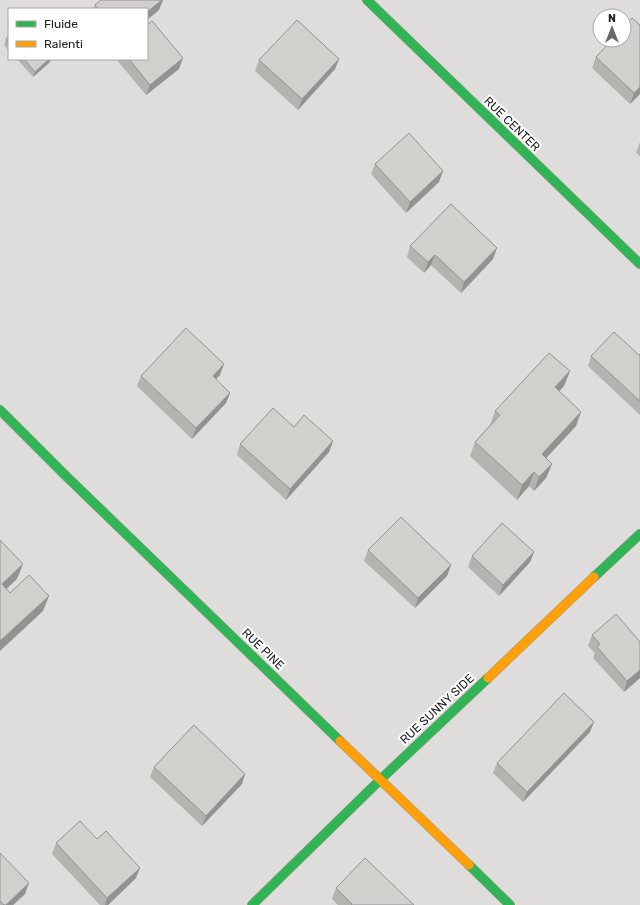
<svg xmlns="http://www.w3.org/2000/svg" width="640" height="905" viewBox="0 0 640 905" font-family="Rubik,sans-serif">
	<rect width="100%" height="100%" fill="#efedeb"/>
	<path fill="#dedddc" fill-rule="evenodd" d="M0,0H640V905H0ZM9,9H147V59H9ZM600,16H624V40H600Z"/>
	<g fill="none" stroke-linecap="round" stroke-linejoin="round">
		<defs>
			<g id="fast">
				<polyline points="367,0 640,264"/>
				<polyline points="0,410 66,476 340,741"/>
				<polyline points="594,577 640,534"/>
				<polyline points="469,865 510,905"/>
				<polyline points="252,905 381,779 488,678"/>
			</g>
			<g id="slow">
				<polyline points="488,678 594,577"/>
				<polyline points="340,741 469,865"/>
			</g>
		</defs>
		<use href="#fast" stroke="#969883" stroke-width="10"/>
		<use href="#slow" stroke="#969883" stroke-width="10"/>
		<use href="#fast" stroke="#30b455" stroke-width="9"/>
		<use href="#slow" stroke="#ff9f0a" stroke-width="9"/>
	</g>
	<g fill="#b5b3b0">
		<polygon points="95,5 159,10 147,20 147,9 93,9"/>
		<polygon points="9,36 9,51 4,45 6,39"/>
		<polygon points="596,57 640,94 630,104 592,68"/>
		<polygon points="17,59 51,59 49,63 33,77"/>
		<polygon points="116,59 147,59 179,69 146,95"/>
		<polygon points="339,59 335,69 298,110 255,71 259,60"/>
		<polygon points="640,142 640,156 636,153"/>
		<polygon points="375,164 439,182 406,213 371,174"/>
		<polygon points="410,246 493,259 461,293 431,265 424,273 407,257"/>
		<polygon points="640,354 640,415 588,366 591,356 639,355"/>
		<polygon points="570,371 564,386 559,391 576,426 546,458 552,464 546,478 534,491 529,486 517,500 470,456 475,442 490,425 495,411"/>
		<polygon points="220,375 216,379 230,393 226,403 192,439 137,386 141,376"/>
		<polygon points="294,427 333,441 329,452 286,500 237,455 240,444"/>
		<polygon points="368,550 451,565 447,576 415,608 364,561"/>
		<polygon points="534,552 530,562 499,596 468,567 472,556"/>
		<polygon points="592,635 640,678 624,692 593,658 595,653 588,646"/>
		<polygon points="590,732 523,802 493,773 497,763"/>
		<polygon points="154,767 245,774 242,784 202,826 150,777"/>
		<polygon points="97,839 136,878 108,905 100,905 52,854 56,843"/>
		<polygon points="0,853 25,894 13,905 0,905"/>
		<polygon points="336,888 414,905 338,905 332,899"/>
	</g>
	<g fill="#939290">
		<polygon points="162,0 163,0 159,10 147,20 147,12"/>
		<polygon points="183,58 179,69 146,95 150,85"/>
		<polygon points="49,59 51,59 49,63 33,77 35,72"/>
		<polygon points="339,59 335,69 298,110 302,99"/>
		<polygon points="640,87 640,94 630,104 634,93"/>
		<polygon points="443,171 439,182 406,213 410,202"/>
		<polygon points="497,248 493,259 461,293 464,282"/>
		<polygon points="435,255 431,265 424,273 428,262"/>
		<polygon points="224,364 220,375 209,386 213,376"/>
		<polygon points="570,371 564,386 549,402 555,387"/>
		<polygon points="230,393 226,403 192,439 196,428"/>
		<polygon points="581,412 576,426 536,469 542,454"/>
		<polygon points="333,441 329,452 286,500 290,489"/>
		<polygon points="552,464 546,478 534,491 539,477"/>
		<polygon points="534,472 529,486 517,500 522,485"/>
		<polygon points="534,552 530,562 499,596 503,585"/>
		<polygon points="23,564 17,579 0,595 2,584"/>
		<polygon points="451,565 447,576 415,608 418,598"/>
		<polygon points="49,596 43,611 0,651 0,641"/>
		<polygon points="640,670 640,678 624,692 627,681"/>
		<polygon points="594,722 590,732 523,802 527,792"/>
		<polygon points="245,774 242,784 202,826 206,816"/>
		<polygon points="140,868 136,878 108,905 105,905 107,898"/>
		<polygon points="29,883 25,894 13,905 6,905"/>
	</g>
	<g fill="#d2d0cd" stroke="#939290">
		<polygon points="101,0 162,0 147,12 147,9 98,9 95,5"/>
		<polygon points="632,18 640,25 640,87 634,93 596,57 612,40 624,40 624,27"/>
		<polygon points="297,20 339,59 302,99 259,60"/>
		<polygon points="152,21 183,58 150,85 129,59 147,59 147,25"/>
		<polygon points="9,36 9,43 6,39"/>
		<polygon points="24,59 49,59 35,72"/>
		<polygon points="409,133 443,171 410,202 375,164"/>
		<polygon points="451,204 497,248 464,282 435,255 428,262 410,246"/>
		<polygon points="186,328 224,364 213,376 230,393 196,428 141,376"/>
		<polygon points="614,332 639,355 640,354 640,401 591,356"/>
		<polygon points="549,353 570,371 555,387 581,412 542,454 552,464 539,477 534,472 522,485 475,442 500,415 495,411"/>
		<polygon points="273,408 294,427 304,415 333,441 290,489 240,444"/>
		<polygon points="401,517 451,565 418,598 368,550"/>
		<polygon points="502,523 534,552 503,585 472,556"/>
		<polygon points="0,540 23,564 2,584 10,593 29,575 49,596 0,641"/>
		<polygon points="616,614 640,642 640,670 627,681 597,647 600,644 592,635"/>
		<polygon points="564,693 594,722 527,792 497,763"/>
		<polygon points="194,725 245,774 206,816 154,767"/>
		<polygon points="80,821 97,839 106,831 140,868 107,898 56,843"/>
		<polygon points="0,853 29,883 6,905 4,905 0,901"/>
		<polygon points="365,858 414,905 351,905 352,904 336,888"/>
	</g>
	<g text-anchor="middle" stroke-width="4" stroke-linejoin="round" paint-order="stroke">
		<g font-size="12" fill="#212121" stroke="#fff">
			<text transform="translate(512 124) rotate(44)" y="4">RUE CENTER</text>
			<text transform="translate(263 649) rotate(44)" y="4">RUE PINE</text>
			<text transform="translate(437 709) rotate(-43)" y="4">RUE SUNNY SIDE</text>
		</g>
	</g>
	<rect x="8" y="8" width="140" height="52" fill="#ffffff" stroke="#a6a6a6"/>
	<rect x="16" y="21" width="20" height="6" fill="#30b455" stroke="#a6a6a6"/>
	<text x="44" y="28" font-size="12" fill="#212121">Fluide</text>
	<rect x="16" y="41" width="20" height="6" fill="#ff9f0a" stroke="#a6a6a6"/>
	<text x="44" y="48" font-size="12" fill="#212121">Ralenti</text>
	<g transform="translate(612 28)"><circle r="19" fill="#ffffff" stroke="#a6a6a6"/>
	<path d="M0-3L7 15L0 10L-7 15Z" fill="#696868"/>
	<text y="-6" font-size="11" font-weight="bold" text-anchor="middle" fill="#212121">N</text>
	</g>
</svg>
